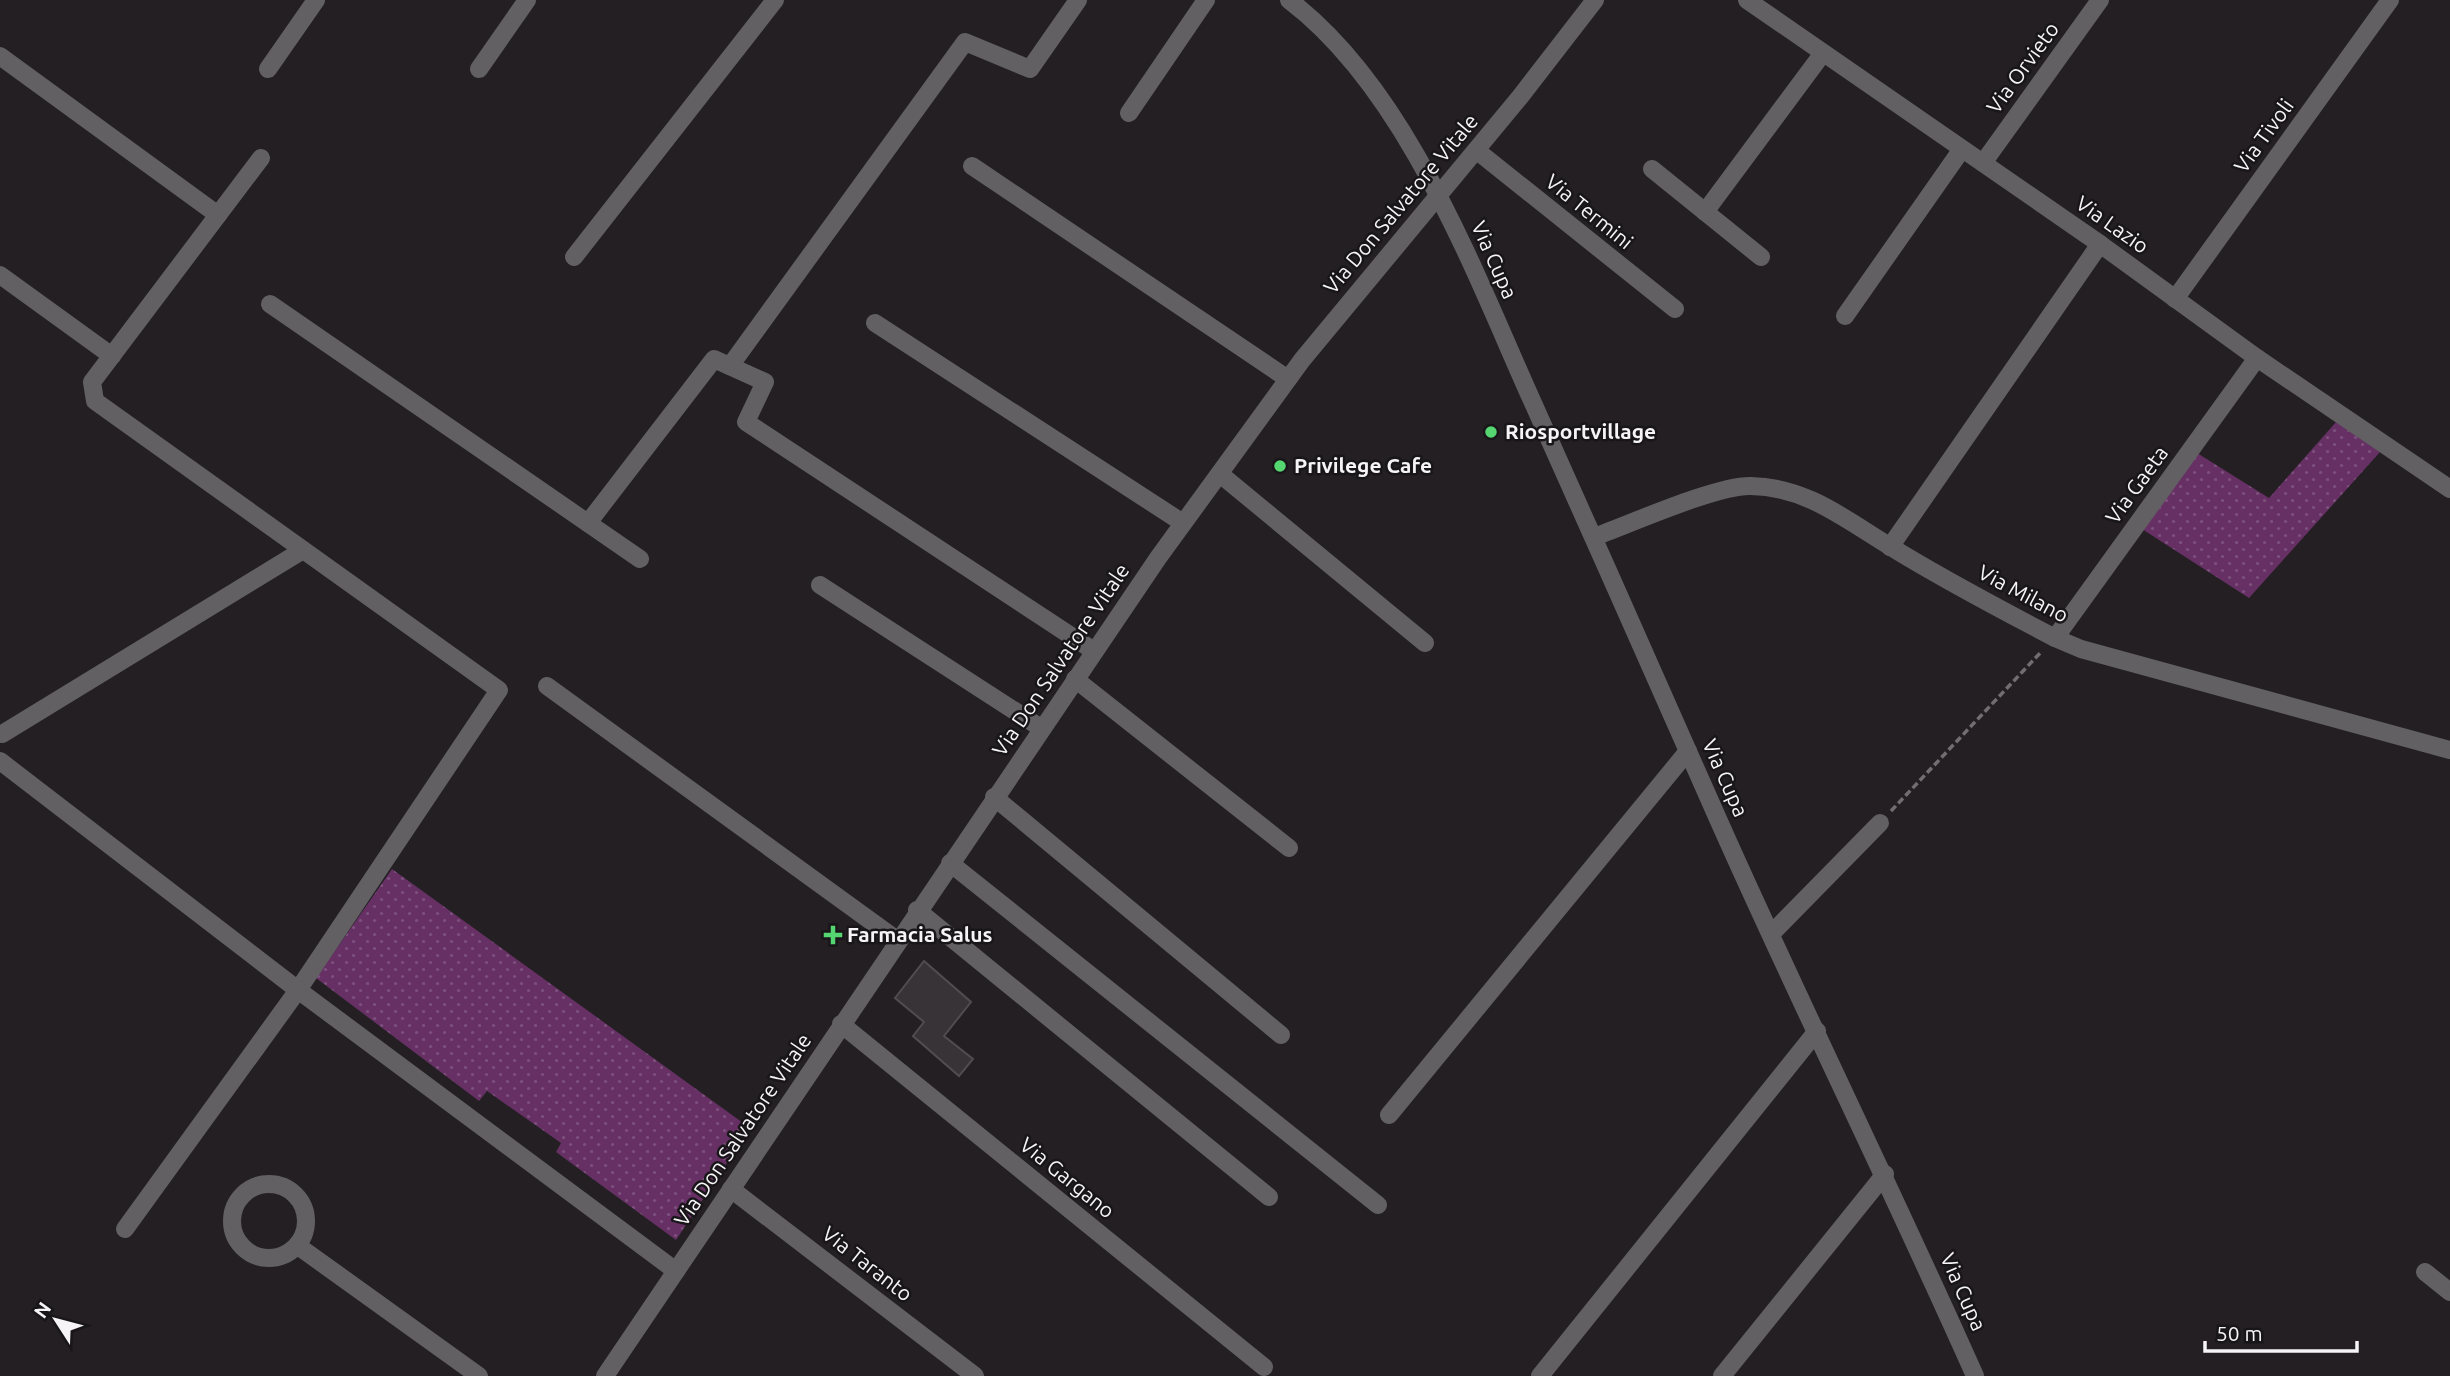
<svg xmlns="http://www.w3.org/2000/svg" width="2450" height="1376" viewBox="0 0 2450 1376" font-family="Ubuntu,sans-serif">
	<defs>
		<pattern id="grass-dots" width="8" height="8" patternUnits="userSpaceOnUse" patternTransform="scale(1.75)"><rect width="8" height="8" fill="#663065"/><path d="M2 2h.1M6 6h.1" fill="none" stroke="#7c4f7c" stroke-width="1.8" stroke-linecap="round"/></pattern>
	</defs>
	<rect width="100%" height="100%" fill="#231f22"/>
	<g fill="url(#grass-dots)">
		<polygon points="2336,422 2380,452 2249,598 2142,529 2197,453 2269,498"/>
		<polygon points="392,869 750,1128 676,1240 556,1152 561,1143 487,1091 479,1101 316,978"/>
	</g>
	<polygon fill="#373337" stroke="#504c50" stroke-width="2" points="924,961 971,1002 944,1036 973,1059 959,1076 913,1036 924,1022 895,998"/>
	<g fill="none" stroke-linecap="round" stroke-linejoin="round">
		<polyline stroke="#716e70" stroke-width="3.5" stroke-dasharray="7 3.5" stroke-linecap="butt" points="1891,811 2042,651"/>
		<g stroke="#626062" stroke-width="18">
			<path d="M1289,0C1405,88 1471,264 1529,394C1593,535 1655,678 1718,819C1801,1006 1892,1189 1975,1376"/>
			<polyline points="1747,0 2100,244 2257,358 2450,489"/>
			<polyline points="0,56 218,215"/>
			<polyline points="268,69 316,0"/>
			<polyline points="479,69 527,0"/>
			<polyline points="1129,113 1206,0"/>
			<polyline points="1476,150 1675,309"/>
			<polyline points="261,158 92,382 95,401 499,690 298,990 676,1271"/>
			<polyline points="1983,163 2100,0"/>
			<polyline points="972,166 1288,379"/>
			<polyline points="1652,169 1761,257"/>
			<polyline points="1705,212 1823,53"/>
			<polyline points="574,257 775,0"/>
			<polyline points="0,275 112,356"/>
			<polyline points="2175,299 2390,0"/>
			<polyline points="270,304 640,559"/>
			<polyline points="1845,316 1962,149"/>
			<polyline points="875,323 1183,523"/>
			<polyline points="730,366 965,42 1030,69 1078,0"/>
			<polyline points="1220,474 1425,643"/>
			<polyline points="588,523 714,359 765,382 746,422 1094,651"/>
			<path d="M1594,537C1630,524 1717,485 1751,486C1807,487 1846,520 1891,547C1944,580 2000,609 2055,638L2081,649L2450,750"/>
			<polyline points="1890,547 2100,244"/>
			<polyline points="820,585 1041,728"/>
			<polyline points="2055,638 2257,358"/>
			<polyline points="1075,679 1289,848"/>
			<polyline points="547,686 897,940"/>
			<polyline points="2,734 303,550"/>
			<polyline points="0,761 298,990 125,1229"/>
			<polyline points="994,797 1281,1035"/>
			<polyline points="950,863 1378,1205"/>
			<polyline points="917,910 1269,1197"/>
			<polyline points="1771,934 1880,823"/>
			<polyline points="841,1024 1264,1367"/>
			<polyline points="1389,1115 1688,751"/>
			<circle cx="269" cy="1221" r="37"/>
			<polyline points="731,1189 975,1376"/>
			<polyline points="298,1246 479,1376"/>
			<polyline points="2425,1272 2450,1292"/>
			<polyline points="605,1376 1158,558 1302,360 1520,97 1595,0"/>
			<polyline points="1540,1376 1817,1031"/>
			<polyline points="1722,1376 1885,1174"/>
		</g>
	</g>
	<g fill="#55d671" stroke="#191619" stroke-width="2.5">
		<circle cx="1491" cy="432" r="7"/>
		<circle cx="1280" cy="466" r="7"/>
		<path d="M829.5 924.5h7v7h7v7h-7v7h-7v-7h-7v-7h7z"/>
	</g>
	<g text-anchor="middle" stroke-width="5" stroke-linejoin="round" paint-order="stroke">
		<g font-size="21" fill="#f6f4f6" stroke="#191619">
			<text transform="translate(2023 68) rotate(-54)" y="7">Via Orvieto</text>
			<text transform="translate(2264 136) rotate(-54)" y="7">Via Tivoli</text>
			<text transform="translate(1401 204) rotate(-50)" y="7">Via Don Salvatore Vitale</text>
			<text transform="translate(1589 212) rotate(39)" y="7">Via Termini</text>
			<text transform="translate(2112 225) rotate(35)" y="7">Via Lazio</text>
			<text transform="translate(1494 260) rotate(66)" y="7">Via Cupa</text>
			<text transform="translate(2137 485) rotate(-54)" y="7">Via Gaeta</text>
			<text transform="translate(2023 594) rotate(28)" y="7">Via Milano</text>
			<text transform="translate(1061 660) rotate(-56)" y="7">Via Don Salvatore Vitale</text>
			<text transform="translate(1725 778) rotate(66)" y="7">Via Cupa</text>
			<text transform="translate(743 1130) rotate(-56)" y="7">Via Don Salvatore Vitale</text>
			<text transform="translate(1067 1178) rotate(39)" y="7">Via Gargano</text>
			<text transform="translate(867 1264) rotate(38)" y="7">Via Taranto</text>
			<text transform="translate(1963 1292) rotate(66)" y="7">Via Cupa</text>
		</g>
		<g font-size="21" font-weight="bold" fill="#f6f4f6" stroke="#191619" text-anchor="start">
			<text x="1505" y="439">Riosportvillage</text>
			<text x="1294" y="473">Privilege Cafe</text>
			<text x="847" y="942">Farmacia Salus</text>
		</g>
	</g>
	<g transform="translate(56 1320) rotate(306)" stroke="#191619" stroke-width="5" paint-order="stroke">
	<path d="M0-5L12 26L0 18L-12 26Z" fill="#f6f4f6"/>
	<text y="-10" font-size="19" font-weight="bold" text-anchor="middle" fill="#f6f4f6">N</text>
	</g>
	<path d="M2205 1341v10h152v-10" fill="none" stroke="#f6f4f6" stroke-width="3.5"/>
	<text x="2216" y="1341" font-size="21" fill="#f6f4f6" stroke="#191619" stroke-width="5" paint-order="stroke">50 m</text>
</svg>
